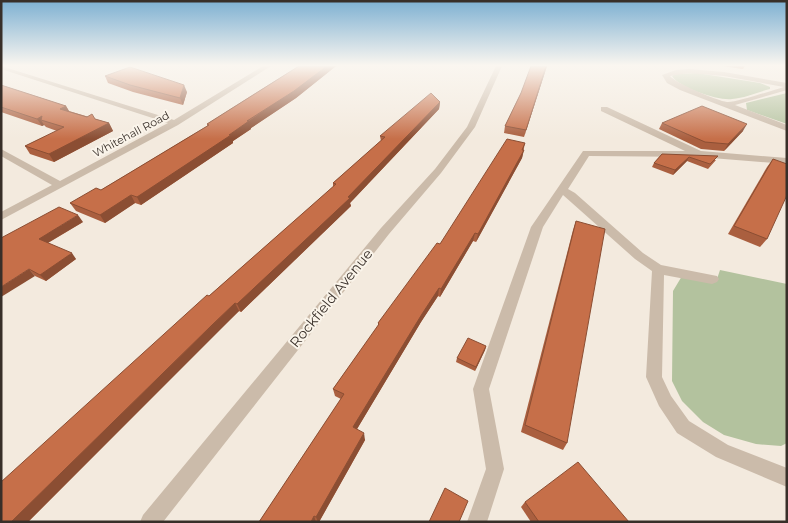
<svg xmlns="http://www.w3.org/2000/svg" width="788" height="523" viewBox="0 0 788 523" font-family="Montserrat,sans-serif">
	<rect width="100%" height="100%" fill="#f3eade"/>
	<g fill="#b3c29e">
		<path d="M697,73L760,83L770,87V89C758,92 745,98 732,99C719,101 679,88 672,76L675,74Z"/>
		<polygon points="787,93 787,124 747,110 746,103"/>
		<polygon points="720,270 787,284 787,443 781,446 756,444 724,435 703,422 682,401 672,381 673,291 682,276 716,282"/>
	</g>
	<g fill="none" stroke-linecap="round" stroke-linejoin="round">
		<g fill="#cbbbaa" fill-rule="evenodd">
			<polygon points="1,66 174,120 263,66 271,66 178,125 1,220 1,212 52,185 1,156 1,149 60,181 168,123 1,69"/>
			<polygon points="496,66 502,66 475,127 441,173 389,234 163,522 140,522 143,515 381,228 435,169 467,127"/>
			<path d="M689,69L724,72L787,83V90L735,105L787,125V131L680,90L667,83L662,75L676,70ZM689,73L724,76L784,87C773,90 735,103 727,102C718,101 675,83 670,76Z"/>
			<polygon points="601,107 607,107 701,151 787,158 787,164 699,157 589,156 568,189 575,193 643,253 661,265 717,276 719,279 717,282 712,284 664,275 662,377 671,396 689,421 728,445 787,468 787,487 716,457 677,433 659,406 646,377 652,271 635,259 563,195 543,227 489,389 504,469 487,522 467,522 486,469 473,389 531,227 583,151 685,151 601,111"/>
		</g>
	</g>
	<g fill="#aa5f3f">
		<polygon points="299,66 336,66 296,98 251,128 251,129 233,141 233,143 141,205 135,203 105,223 76,211 70,203 101,190 131,172 207,126 207,124"/>
		<polygon points="547,66 524,137 504,133 505,126 521,93"/>
		<polygon points="722,66 745,66 743,69"/>
		<polygon points="105,76 187,92 183,105 133,92 108,83"/>
		<polygon points="1,85 66,106 69,111 109,123 113,131 54,162 30,154 25,146 57,131 46,127 44,125 42,126 1,112"/>
		<polygon points="440,102 439,109 350,203 351,206 241,312 239,311 216,333 28,522 1,522 209,296 333,187 333,183 381,141 380,136"/>
		<polygon points="662,123 743,131 724,151 701,149 659,129"/>
		<polygon points="525,143 522,158 476,242 473,241 440,297 438,296 421,322 357,429 365,440 319,522 259,522 341,399 335,396 333,389 378,326 378,323 440,244"/>
		<polygon points="662,154 716,160 708,169 687,161 673,175 652,167 654,163"/>
		<polygon points="773,159 767,239 760,247 728,234 767,167"/>
		<polygon points="576,221 567,443 563,450 521,432 573,230"/>
		<polygon points="83,222 48,243 76,259 46,281 35,276 1,238"/>
		<polygon points="486,346 485,350 475,371 456,362 457,358"/>
		<polygon points="525,502 629,522 531,522 521,507"/>
	</g>
	<g fill="#8b4e33">
		<polygon points="327,66 336,66 296,98 251,128 251,129 233,141 233,143 141,205 137,197 229,135"/>
		<polygon points="546,66 547,66 524,137 526,130"/>
		<polygon points="184,85 187,92 183,105 180,98"/>
		<polygon points="440,102 439,109 350,203 351,206 241,312 237,304"/>
		<polygon points="66,106 70,113 60,109"/>
		<polygon points="42,116 41,120 44,125 42,126 37,119"/>
		<polygon points="109,123 113,131 54,162 49,154"/>
		<polygon points="747,124 743,131 724,151 728,144"/>
		<polygon points="524,150 522,158 476,242 478,234"/>
		<polygon points="689,157 687,161 673,175 675,170"/>
		<polygon points="131,195 135,203 105,223 100,215"/>
		<polygon points="78,215 83,222 44,245 39,239"/>
		<polygon points="475,233 473,241 440,297 441,289"/>
		<polygon points="72,253 76,259 46,281 40,275"/>
		<polygon points="29,269 35,276 1,297 1,287"/>
		<polygon points="439,288 438,296 421,322 354,434 353,427 422,314"/>
		<polygon points="235,303 239,311 28,522 11,522"/>
		<polygon points="486,346 485,350 475,371 476,367"/>
		<polygon points="364,433 365,440 319,522 318,522 316,517"/>
		<polygon points="314,516 316,522 311,522"/>
	</g>
	<g fill="#c66f49" stroke="#8b4e33">
		<polygon points="299,66 327,66 294,91 247,121 249,121 229,135 231,135 137,197 131,195 100,215 70,203 96,188 101,190 131,172 209,125 207,124"/>
		<polygon points="531,66 546,66 526,130 505,126 521,93"/>
		<polygon points="130,67 184,85 180,98 130,85 105,76"/>
		<polygon points="1,85 66,106 60,109 87,117 92,114 95,119 109,123 49,154 25,146 64,127 41,120 42,116 37,119 1,107"/>
		<polygon points="431,93 440,102 348,197 350,198 237,304 235,303 212,325 11,522 1,522 1,482 207,295 209,296 336,184 333,183 385,137 380,136"/>
		<polygon points="702,106 747,124 728,144 705,142 662,123"/>
		<polygon points="507,139 525,143 522,150 524,150 478,234 475,233 441,289 439,288 422,314 353,427 364,433 316,517 314,516 311,522 259,522 344,394 333,389 379,324 378,323 437,243 440,244"/>
		<polygon points="662,154 718,156 710,164 689,157 675,170 654,163"/>
		<polygon points="773,159 787,164 787,195 767,239 734,226"/>
		<polygon points="59,207 78,215 39,239 72,253 40,275 29,269 1,287 1,238"/>
		<polygon points="576,221 605,229 567,443 525,425"/>
		<polygon points="468,338 486,346 476,367 457,358"/>
		<polygon points="578,462 629,522 576,522 576,521 575,522 539,522 525,502"/>
		<polygon points="445,488 468,501 459,522 429,522"/>
	</g>
	<linearGradient id="sky" x2="0" y2="1"><stop stop-color="#7db0d2"/><stop offset="0.47" stop-color="#faf6f0"/><stop offset="1" stop-color="#faf6f0" stop-opacity="0"/></linearGradient>
	<rect width="788" height="139" fill="url(#sky)"/>
	<g text-anchor="middle" stroke-width="4" stroke-linejoin="round" paint-order="stroke">
		<g font-size="11" fill="#382f29" stroke="#faf4ea">
			<text transform="translate(131 134) rotate(-28)" y="4">Whitehall Road</text>
		</g>
		<g font-size="14" fill="#382f29" stroke="#faf4ea">
			<text transform="translate(331 298) rotate(-51)" y="5">Rockfield Avenue</text>
		</g>
	</g>
	<rect width="788" height="523" fill="none" stroke="#382f29" stroke-width="5"/>
</svg>
